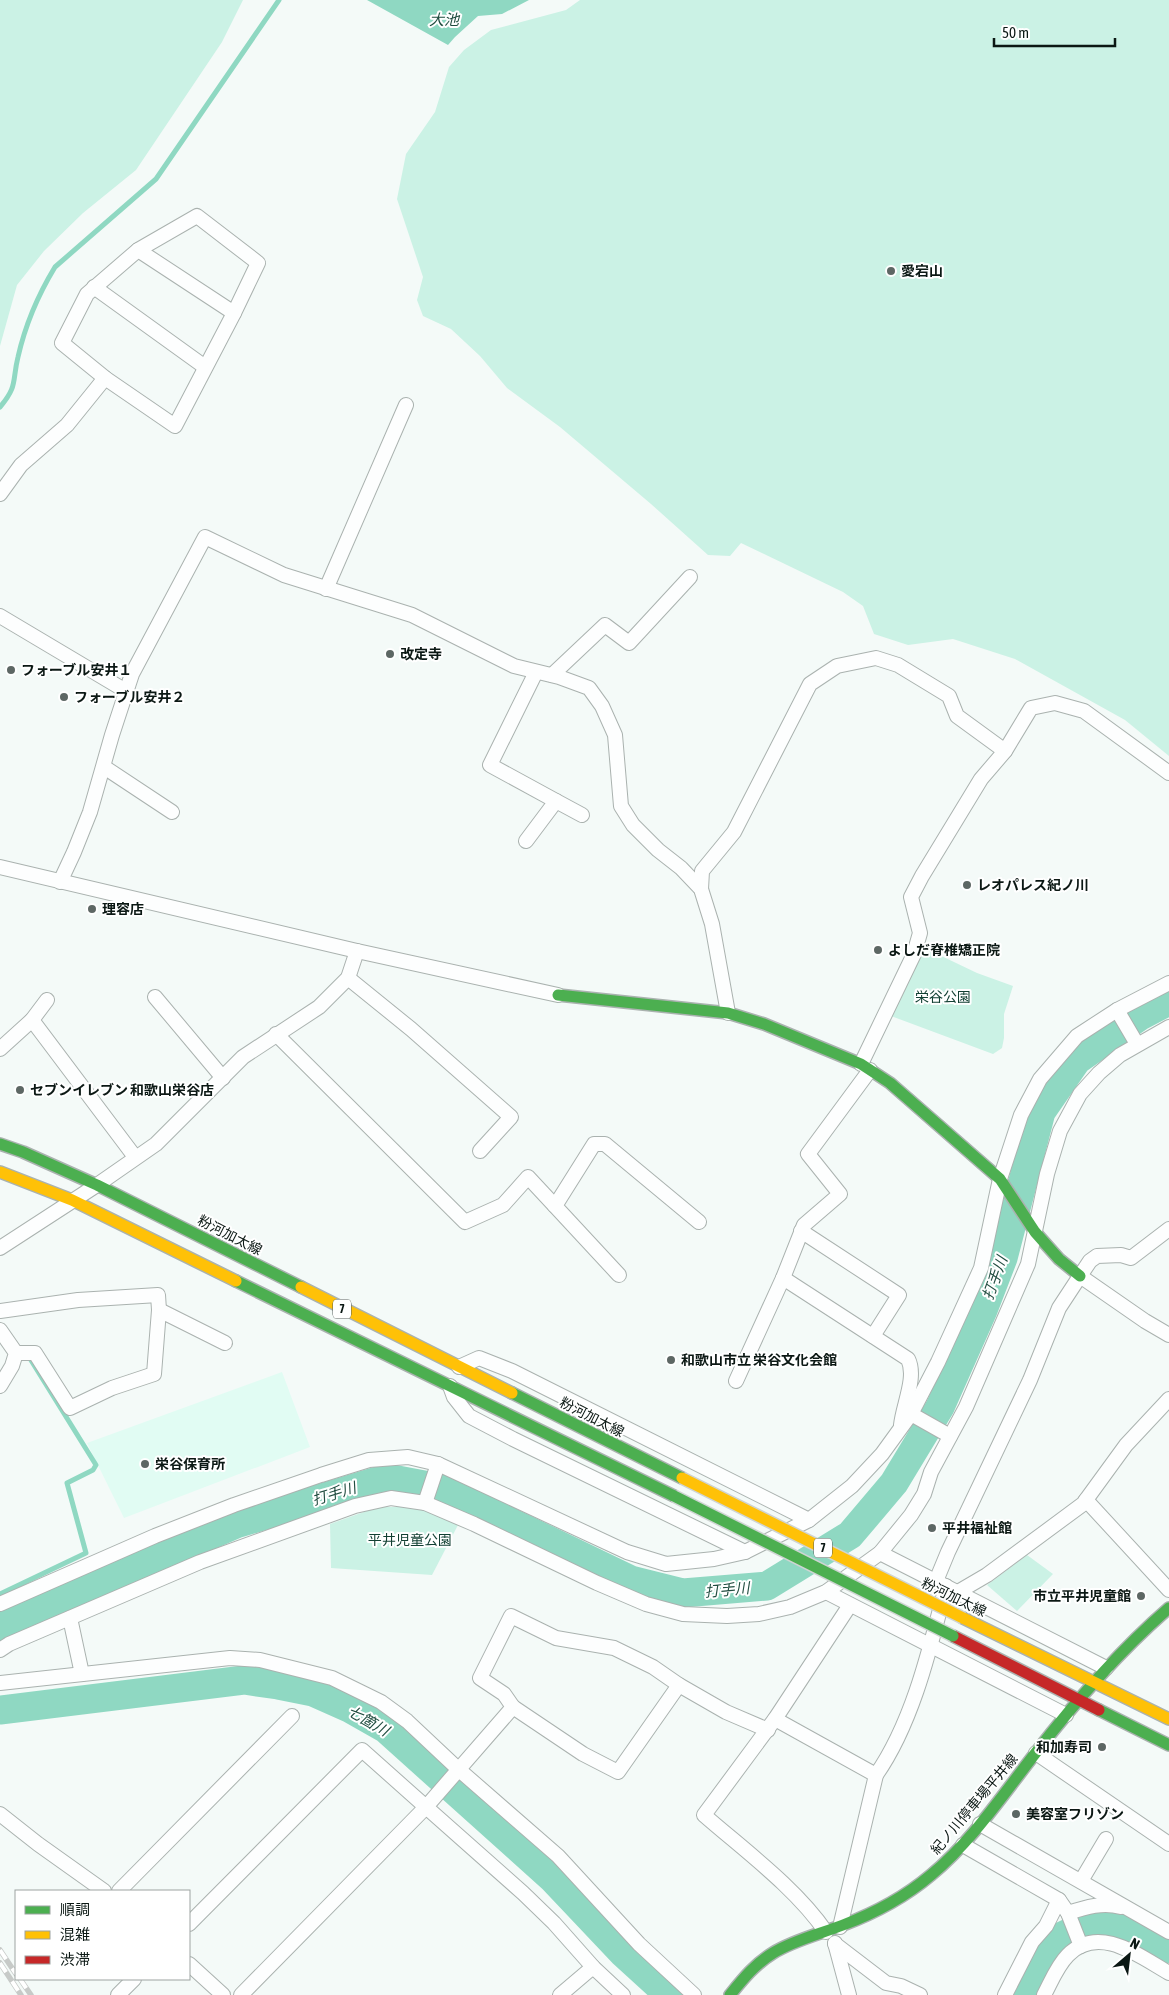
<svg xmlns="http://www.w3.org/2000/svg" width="1169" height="1995" viewBox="0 0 1169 1995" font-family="'Asap Condensed','Noto Sans JP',sans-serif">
	<rect width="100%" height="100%" fill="#f4faf8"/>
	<polygon fill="#e1fcf3" points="282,1372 310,1447 124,1518 87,1443"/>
	<g fill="#cbf2e5">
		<polygon points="0,0 243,0 222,42 136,170 83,213 44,251 17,285 0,346"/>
		<polygon points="580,0 1169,0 1169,756 1125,720 1015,659 953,639 908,645 874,634 863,606 843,592 741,543 730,556 708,555 651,504 560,427 507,388 480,356 451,329 423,316 417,300 423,277 397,199 406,154 435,112 449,67 464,50 491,30 566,10"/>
		<polygon points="931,951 977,973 1013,986 1004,1014 1004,1038 1002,1048 993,1054 891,1016 919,953"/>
		<polygon points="378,1507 417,1507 458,1525 432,1575 331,1568 330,1524"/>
		<polygon points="1027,1555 1053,1574 1017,1611 987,1585"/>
	</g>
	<polygon fill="#8fd8c2" points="367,0 529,0 502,14 478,16 455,37 448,45"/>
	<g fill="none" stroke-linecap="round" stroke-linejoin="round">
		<g stroke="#8fd8c2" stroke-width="5">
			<path d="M0,407C18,386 12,381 18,357C25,326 38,295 55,267L156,179L279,0"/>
			<polyline points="0,1594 86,1553 67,1483 93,1470 96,1465 29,1357"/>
		</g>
		<g stroke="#8fd8c2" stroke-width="29">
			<polyline points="0,1627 236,1524 387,1478 440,1488 631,1580 683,1593 767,1586 850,1535 894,1483 940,1407 983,1310 1003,1258 1041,1112 1077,1060 1140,1016 1169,1001"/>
			<polyline points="0,1710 244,1680 278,1685 313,1692 349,1708 386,1729 553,1879 623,1953 669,1995"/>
			<path d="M1022,1995C1032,1977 1041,1953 1057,1939C1063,1935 1071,1932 1078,1929C1114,1916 1138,1932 1169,1949"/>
		</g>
		<defs>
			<g id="street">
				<polygon points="197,216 258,263 234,313 175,426 105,378 62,343 87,294 138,250"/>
				<polyline points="138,250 234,313"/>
				<polyline points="94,287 205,367"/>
				<polyline points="0,494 21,465 67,425 105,378"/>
				<polyline points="326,589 406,405"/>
				<polyline points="0,616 126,691"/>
				<polyline points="552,675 605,625 629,643 690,577"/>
				<polyline points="104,767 172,812"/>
				<polyline points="556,801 582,815"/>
				<polyline points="526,841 556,801 490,765 536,672"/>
				<polyline points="0,867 357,951 558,995"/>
				<polyline points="60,882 74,852 90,812 112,735 132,674 205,537 284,575 412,615 514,666 559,677 589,688 602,706 615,735 621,806 633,825 658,850 681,868 701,889 712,924 728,1013"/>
				<polyline points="701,889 702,871 734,832 810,684 837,666 876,658 898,665 949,696 957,716 1005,751"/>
				<polyline points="348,978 411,1029 511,1117 480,1151"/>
				<polyline points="155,997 223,1078"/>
				<polyline points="1117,1010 1137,1044"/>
				<polyline points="32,1020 135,1157"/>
				<polyline points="276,1034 465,1222 503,1205 528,1177 555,1206"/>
				<polyline points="0,1049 32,1020 47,1000"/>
				<polyline points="861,1064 914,954 920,933 911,897 922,876 981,779 1005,751 1031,708 1055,703 1084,711 1169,773"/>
				<polyline points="801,1231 899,1295 873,1336"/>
				<polyline points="0,1248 97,1185 156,1144 243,1057 319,1007 348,978 357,951"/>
				<polyline points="619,1275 555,1206 594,1144 605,1144 699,1222"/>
				<polyline points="1080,1276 1145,1321 1169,1335"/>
				<path d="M783,1278L908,1359C917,1377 903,1405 901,1425"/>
				<polyline points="0,1311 78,1300 158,1295 159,1310"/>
				<polyline points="0,1330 16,1353 12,1366 0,1386"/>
				<polyline points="16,1353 35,1353 70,1408 112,1388 154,1374 159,1310 225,1343"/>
				<polyline points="736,1381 783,1278 804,1225 840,1194 808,1154 870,1070"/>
				<polyline points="450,1386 454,1397 469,1416 513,1439 745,1552 809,1520 512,1371 479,1358 459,1367"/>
				<polyline points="911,1414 950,1436"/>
				<polyline points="1086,1500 1169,1590"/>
				<polyline points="425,1503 438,1464"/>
				<polyline points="809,1520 852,1486 882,1454 911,1414 938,1362 981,1268 1000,1179 1021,1115 1040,1079 1077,1036 1117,1010 1169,983"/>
				<polyline points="880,1553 1106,1668"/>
				<polyline points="936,1581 948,1552 1030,1380 1059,1308 1080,1276 1090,1261 1097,1256 1121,1255 1131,1258 1169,1229"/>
				<polyline points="826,1592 1066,1715"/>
				<polyline points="958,1592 987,1575 1083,1504 1126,1445 1169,1399"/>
				<polyline points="0,1604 155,1536 234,1505 321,1475 369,1460 408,1457 438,1464 627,1552 666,1564 714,1559 745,1552"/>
				<polyline points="70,1618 82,1674"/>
				<polyline points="0,1650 9,1644 200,1562 355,1506 391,1498 425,1503 474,1524 597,1583 646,1604 683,1614 727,1616 759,1614 790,1607 826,1592 880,1553 911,1515 924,1494 931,1472 966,1407 1028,1264 1047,1174 1060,1131 1080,1094 1099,1073 1120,1055 1169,1027"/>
				<polyline points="0,1683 230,1658 260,1660 332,1678 381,1702 407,1721 457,1768 558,1856 639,1944 694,1995"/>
				<polyline points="513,1707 583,1754 618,1772 679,1685 726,1712 768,1730"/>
				<polyline points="775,1719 876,1775"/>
				<polyline points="1036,1753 1169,1844"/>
				<polyline points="0,1814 38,1844 104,1891"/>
				<polyline points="980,1824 1169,1932"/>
				<polyline points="963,1845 1059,1900 1068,1913 1081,1946"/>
				<polyline points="1081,1881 1106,1839"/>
				<polyline points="119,1891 292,1716"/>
				<path d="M1068,1913C1086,1907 1103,1902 1121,1907"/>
				<polyline points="189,1924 362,1750 426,1807 513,1707 504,1694 480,1678 511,1616 556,1638 614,1648 653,1667 679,1685"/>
				<path d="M840,1927L876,1775C913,1722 930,1648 946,1586"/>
				<path d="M826,1932C796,1888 744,1850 704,1815L775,1719L850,1605"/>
				<polyline points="835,1943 849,1995"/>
				<polyline points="835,1944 886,1983 901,1986 920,1995"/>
				<polyline points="189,1964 223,1995"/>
				<polyline points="118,1995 134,1979"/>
				<polyline points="241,1995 426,1807 523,1893 554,1923 593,1967"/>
				<polyline points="560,1995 593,1967 623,1995"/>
				<polyline points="1005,1995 1032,1942 1046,1926 1059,1900"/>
				<path d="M1044,1995C1051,1982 1057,1966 1068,1955C1099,1924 1139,1956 1169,1973"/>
			</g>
			<g id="fast">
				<polyline points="558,995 728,1013 764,1024 861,1064 890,1083 1000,1179 1035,1232 1059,1259 1080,1276"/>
				<polyline points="0,1144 23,1152 97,1185 301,1287"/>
				<polyline points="236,1281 674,1496"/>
				<polyline points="512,1393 682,1478"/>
				<polyline points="1099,1710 1169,1745"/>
				<path d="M730,1995C743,1979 755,1964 773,1953C794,1940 820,1934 843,1925C875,1913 905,1897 931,1875C971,1842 1002,1796 1034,1755C1075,1702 1118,1652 1169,1608"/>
			</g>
			<g id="slow">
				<polyline points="0,1172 72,1200 236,1281"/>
				<polyline points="301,1287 512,1393"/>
				<polyline points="963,1618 1169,1719"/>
			</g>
			<polyline id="jam" points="953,1636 1099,1710"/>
		</defs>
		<use href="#street" stroke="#aab2af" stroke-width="16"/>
		<use href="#fast" stroke="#aab2af" stroke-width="14"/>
		<use href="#slow" stroke="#aab2af" stroke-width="14"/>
		<use href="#jam" stroke="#aab2af" stroke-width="14"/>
		<use href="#street" stroke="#fdfefe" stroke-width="14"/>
		<use href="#fast" stroke="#4caf50" stroke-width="11"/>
		<use href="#slow" stroke="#ffc107" stroke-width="11"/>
		<use href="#jam" stroke="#c62828" stroke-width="11"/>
		<defs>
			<g id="rail">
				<polyline points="0,1950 16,1974"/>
				<polyline points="0,1963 21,1995"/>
				<polyline points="20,1979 31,1995"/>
			</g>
		</defs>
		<use href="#rail" stroke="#c7cac8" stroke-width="5.5"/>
		<use href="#rail" stroke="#fff" stroke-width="4" stroke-dasharray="11" stroke-linecap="butt"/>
		<defs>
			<polyline id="fast-bridge" points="674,1496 953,1636"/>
			<polyline id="slow-bridge" points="682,1478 963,1618"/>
		</defs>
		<use href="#fast-bridge" stroke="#cfd4d2" stroke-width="14" stroke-linecap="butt"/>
		<use href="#slow-bridge" stroke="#cfd4d2" stroke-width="14" stroke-linecap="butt"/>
		<use href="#fast-bridge" stroke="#4caf50" stroke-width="11"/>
		<use href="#slow-bridge" stroke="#ffc107" stroke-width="11"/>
	</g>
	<g fill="#5d6764" stroke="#fff" stroke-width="2">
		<circle cx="891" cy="271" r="5"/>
		<circle cx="390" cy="654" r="5"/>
		<circle cx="11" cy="670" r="5"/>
		<circle cx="64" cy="697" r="5"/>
		<circle cx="967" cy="885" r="5"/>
		<circle cx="92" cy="909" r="5"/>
		<circle cx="878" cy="950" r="5"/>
		<circle cx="20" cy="1090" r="5"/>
		<circle cx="671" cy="1360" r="5"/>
		<circle cx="145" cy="1464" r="5"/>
		<circle cx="932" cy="1528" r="5"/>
		<circle cx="1141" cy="1596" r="5"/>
		<circle cx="1102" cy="1747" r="5"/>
		<circle cx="1016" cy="1814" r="5"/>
	</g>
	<g text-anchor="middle" stroke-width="4" stroke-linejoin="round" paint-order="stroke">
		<g fill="#fff" stroke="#545d5a" stroke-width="1">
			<rect x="333" y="1299.5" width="18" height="19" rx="4"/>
			<rect x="814" y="1538.5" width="18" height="19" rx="4"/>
		</g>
		<g font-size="12" font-weight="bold" fill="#0b1814">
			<text x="342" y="1313">7</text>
			<text x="823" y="1552">7</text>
		</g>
		<g font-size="14" font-weight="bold" fill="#0b1814" stroke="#fff" text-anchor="start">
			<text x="901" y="276">愛宕山</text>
			<text x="400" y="659">改定寺</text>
			<text x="21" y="675">フォーブル安井１</text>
			<text x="74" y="702">フォーブル安井２</text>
			<text x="977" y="890">レオパレス紀ノ川</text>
			<text x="102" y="914">理容店</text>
			<text x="888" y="955">よしだ脊椎矯正院</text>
			<text x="30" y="1095">セブンイレブン 和歌山栄谷店</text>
			<text x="681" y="1365">和歌山市立 栄谷文化会館</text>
			<text x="155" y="1469">栄谷保育所</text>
			<text x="942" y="1533">平井福祉館</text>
			<text x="1131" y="1601" text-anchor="end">市立平井児童館</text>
			<text x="1092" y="1752" text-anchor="end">和加寿司</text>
			<text x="1026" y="1819">美容室フリゾン</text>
		</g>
		<g font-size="14" fill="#124033" stroke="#fff">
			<text x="943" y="1002">栄谷公園</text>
			<text x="410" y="1545">平井児童公園</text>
		</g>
		<g font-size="14" fill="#0b1814" stroke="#fff">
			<text transform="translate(230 1235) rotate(27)" y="5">粉河加太線</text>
			<text transform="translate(592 1417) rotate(27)" y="5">粉河加太線</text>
			<text transform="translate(954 1597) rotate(26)" y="5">粉河加太線</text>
			<text transform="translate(974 1804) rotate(-50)" y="5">紀ノ川停車場平井線</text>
		</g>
		<g font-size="15" font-style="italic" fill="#214d40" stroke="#fff">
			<text x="444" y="25">大池</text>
			<text transform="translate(995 1278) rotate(-70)" y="5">打手川</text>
			<text transform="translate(334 1494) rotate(-17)" y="5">打手川</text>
			<text transform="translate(727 1590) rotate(-5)" y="5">打手川</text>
			<text transform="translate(368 1721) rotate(30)" y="5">七箇川</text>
		</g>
	</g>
	<rect x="15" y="1890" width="175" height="90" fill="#ffffff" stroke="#9da3a1"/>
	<rect x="25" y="1906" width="25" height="8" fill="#4caf50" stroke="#9da3a1"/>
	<text x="60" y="1915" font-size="15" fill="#0b1814">順調</text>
	<rect x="25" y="1931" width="25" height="8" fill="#ffc107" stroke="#9da3a1"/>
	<text x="60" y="1940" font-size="15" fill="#0b1814">混雑</text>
	<rect x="25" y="1956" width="25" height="8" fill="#c62828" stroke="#9da3a1"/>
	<text x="60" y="1965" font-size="15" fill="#0b1814">渋滞</text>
	<g transform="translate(1129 1955) rotate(28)" stroke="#ffffff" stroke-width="4" paint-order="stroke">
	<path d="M0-4L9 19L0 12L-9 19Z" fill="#0b1814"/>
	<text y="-8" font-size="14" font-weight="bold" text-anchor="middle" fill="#0b1814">N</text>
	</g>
	<path d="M994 38v8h121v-8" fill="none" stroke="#0b1814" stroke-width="2.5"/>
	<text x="1002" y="38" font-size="15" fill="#0b1814" stroke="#ffffff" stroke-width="4" paint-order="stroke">50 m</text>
</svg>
